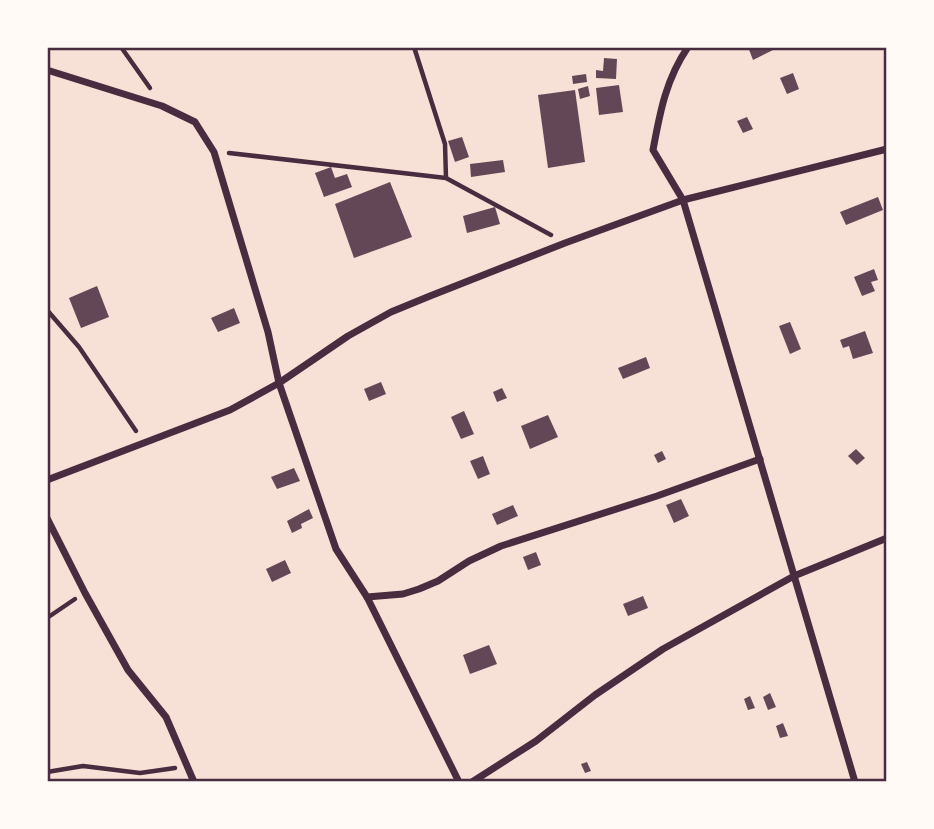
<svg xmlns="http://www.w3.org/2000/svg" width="934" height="829" viewBox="0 0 934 829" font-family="'Archivo Narrow',sans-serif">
	<rect width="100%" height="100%" fill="#f7e1d7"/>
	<g fill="#644757">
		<polygon points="748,47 774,47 775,49 753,60"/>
		<polygon points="604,58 617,59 616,79 596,78 596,70 603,71"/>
		<polygon points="793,73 799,89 787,94 780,78"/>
		<polygon points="586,74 587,82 573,84 572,76"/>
		<polygon points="619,85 623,112 599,115 596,88"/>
		<polygon points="588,86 590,96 580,99 578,89"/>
		<polygon points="575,90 585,162 548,168 538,95"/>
		<polygon points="747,117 753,129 743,133 737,121"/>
		<polygon points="462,137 469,157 455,162 448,141"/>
		<polygon points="503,160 505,172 471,177 470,164"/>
		<polygon points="331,167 335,178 347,174 352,187 324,197 315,173"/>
		<polygon points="390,182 412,237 354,258 335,204"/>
		<polygon points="878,197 883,210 846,225 840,212"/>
		<polygon points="495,207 500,224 467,233 463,216"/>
		<polygon points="874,269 878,280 871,282 875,291 862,296 854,277"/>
		<polygon points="97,286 109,317 81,328 69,298"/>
		<polygon points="234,308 240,323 218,332 211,318"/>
		<polygon points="790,322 801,349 790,354 779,326"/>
		<polygon points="865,331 873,353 853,359 849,346 843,348 840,340"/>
		<polygon points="646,357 650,368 623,379 618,368"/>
		<polygon points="381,382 386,394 369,401 364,389"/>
		<polygon points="502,388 507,398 497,402 493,392"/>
		<polygon points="464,411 474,434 461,439 451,417"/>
		<polygon points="548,415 558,437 530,449 521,426"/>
		<polygon points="856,449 865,458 857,465 848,456"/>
		<polygon points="662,451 666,459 658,463 654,455"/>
		<polygon points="483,456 490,474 478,479 470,461"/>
		<polygon points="294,468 300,481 277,489 271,477"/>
		<polygon points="681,499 689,516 674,523 666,505"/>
		<polygon points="513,505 518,516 497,525 492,514"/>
		<polygon points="309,509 313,518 301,524 302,528 292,533 287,521"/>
		<polygon points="536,552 541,565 528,570 523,557"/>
		<polygon points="285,560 291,573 272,582 266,569"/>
		<polygon points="643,596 648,608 628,616 623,604"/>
		<polygon points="489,645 497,664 470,674 463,655"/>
		<polygon points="770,693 776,707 768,710 763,697"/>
		<polygon points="750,696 755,708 748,710 744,699"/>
		<polygon points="783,723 788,736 780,738 776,726"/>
		<polygon points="587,762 591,771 585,773 581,764"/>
	</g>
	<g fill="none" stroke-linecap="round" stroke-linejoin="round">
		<g stroke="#4a2c40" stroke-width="4.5">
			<polyline points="121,47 150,88"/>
			<polyline points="414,47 445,144 446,178"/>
			<polyline points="229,153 446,178 551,235"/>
			<polyline points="47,310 79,347 136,431"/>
			<polyline points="47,618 75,599"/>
			<polyline points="47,772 83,766 140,773 175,768"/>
		</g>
		<g stroke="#4a2c40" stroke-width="7">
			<path d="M688,47C666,79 660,112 653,150L683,200L855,782"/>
			<polyline points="47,70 162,106 195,122 214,152 268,332 279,383 336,549 367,597 459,782"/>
			<polyline points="47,480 230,410 279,383 348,336 391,312 430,296 565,243 683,200 887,149"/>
			<polyline points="47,518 85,593 128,670 166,717 194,782"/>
			<polyline points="367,597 403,594 419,589 438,581 469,561 501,546 657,496 760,459"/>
			<polyline points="472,782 536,741 595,695 663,649 794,576 887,538"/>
		</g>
	</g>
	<rect width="934" height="829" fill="none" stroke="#fffaf5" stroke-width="98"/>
	<rect x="49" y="49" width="836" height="731" fill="none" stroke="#4a2c40" stroke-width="2.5"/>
</svg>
